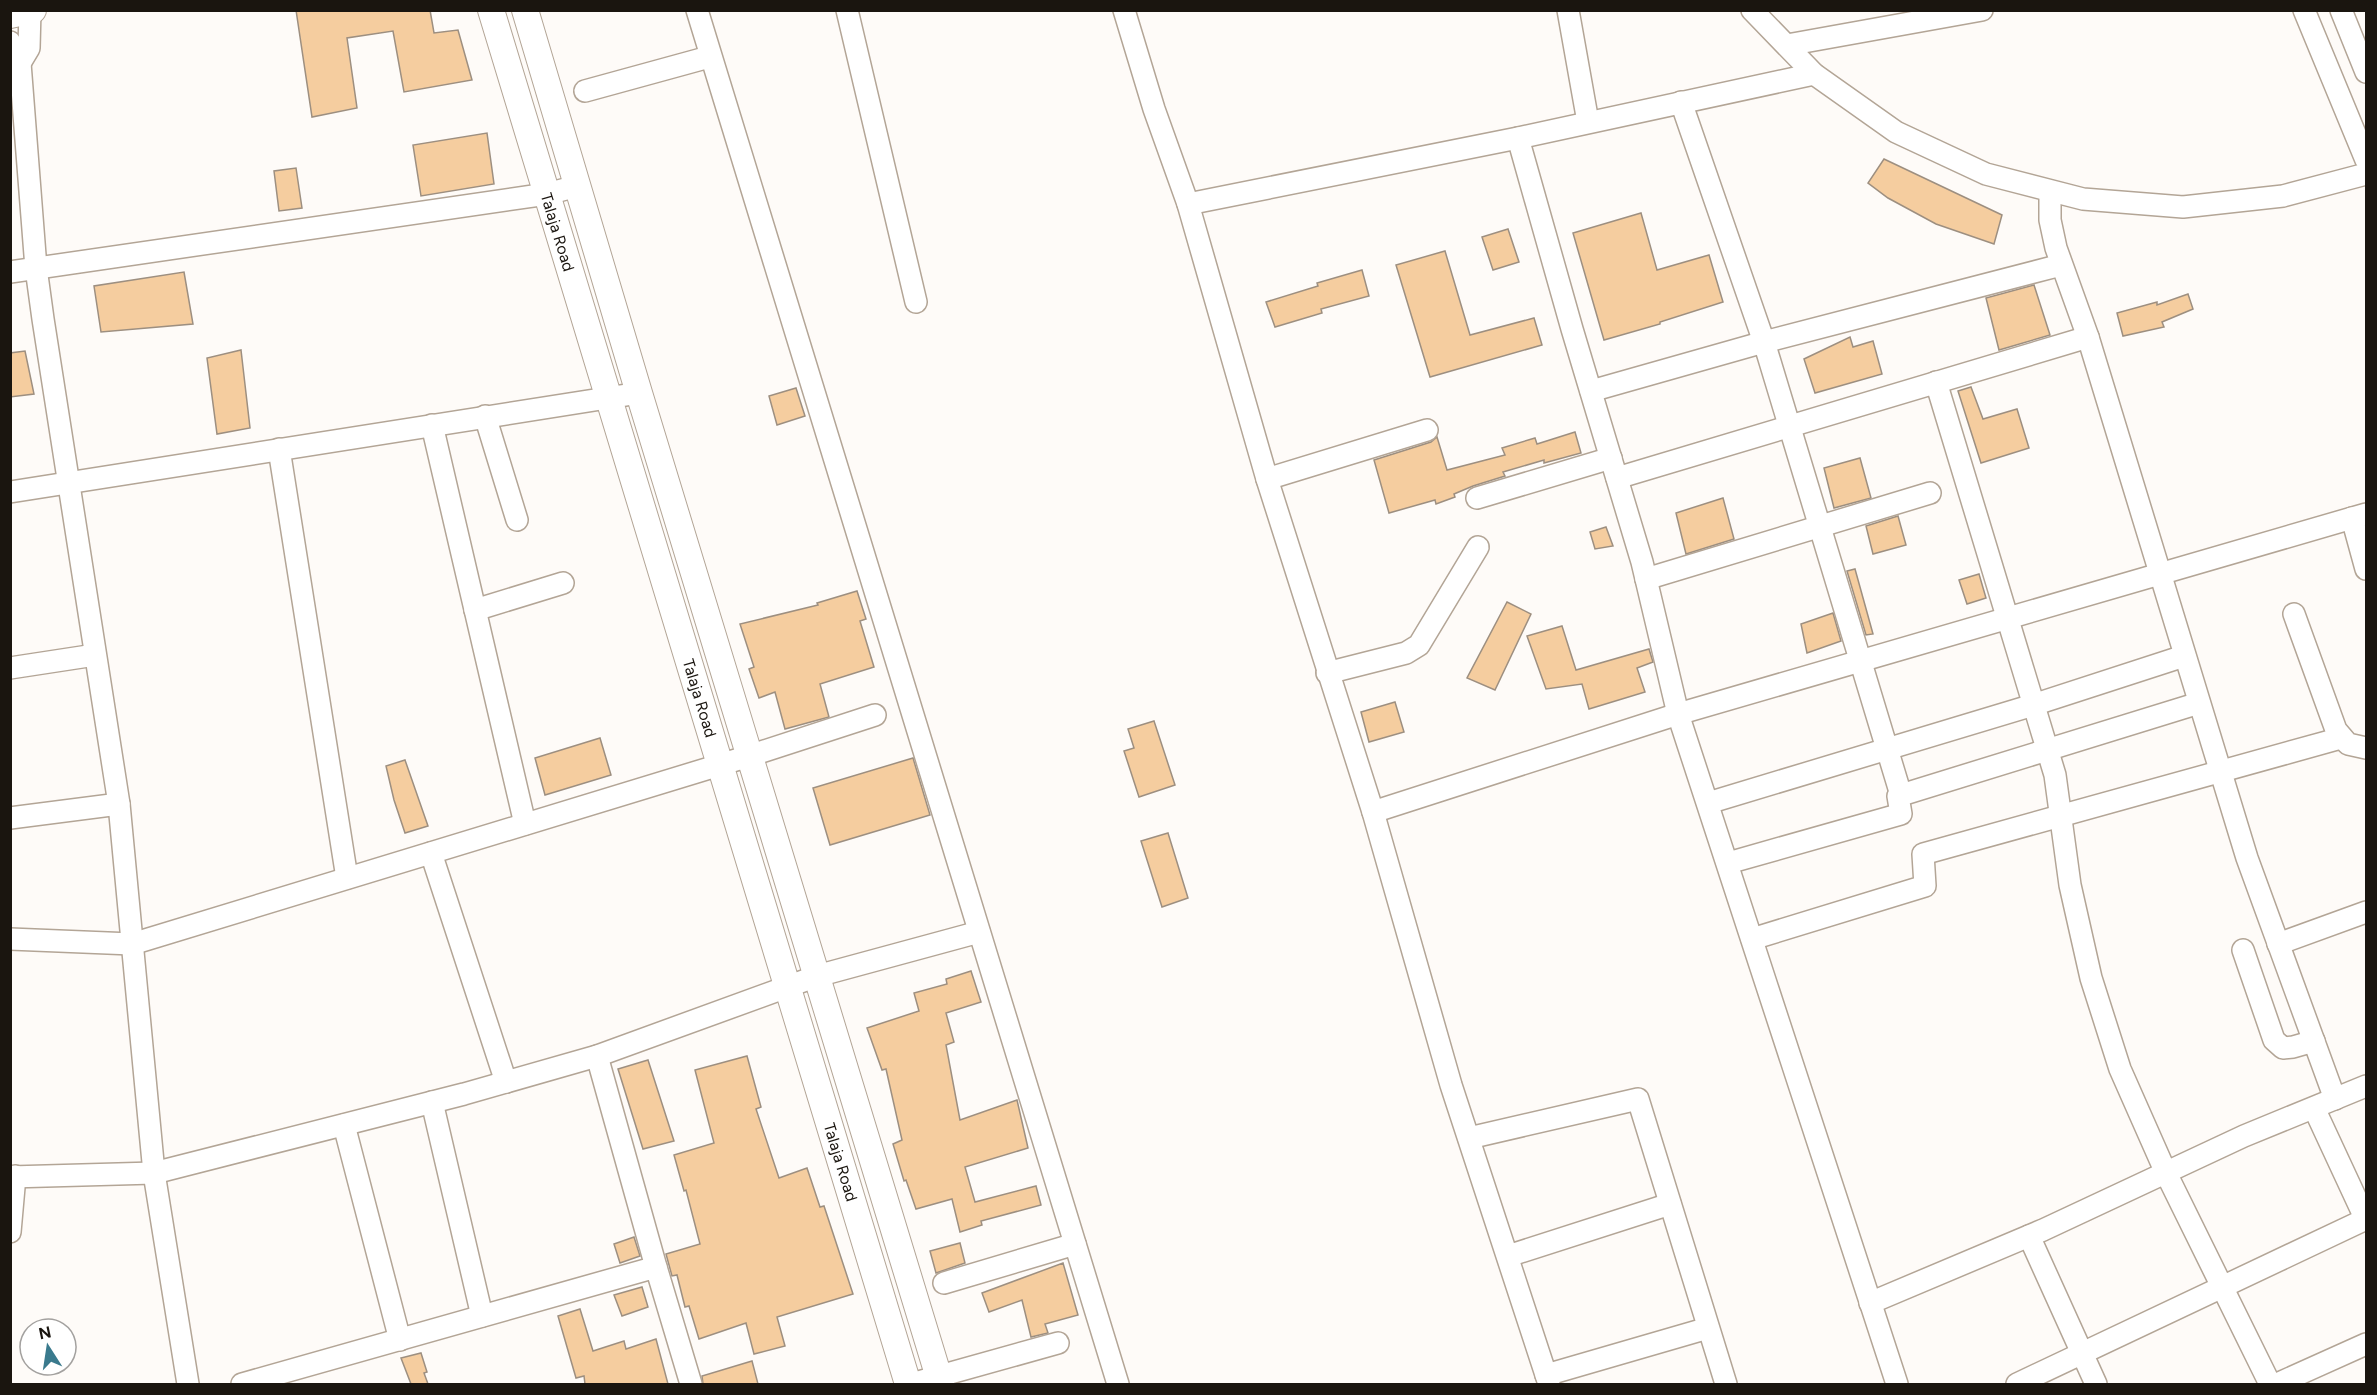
<svg xmlns="http://www.w3.org/2000/svg" width="2377" height="1395" viewBox="0 0 2377 1395" font-family="Figtree,sans-serif">
	<rect width="100%" height="100%" fill="#fefbf8"/>
	<g fill="#f5cd9f" stroke="#9d8f80" stroke-width="1.5">
		<polygon points="296,10 430,10 434,33 458,30 472,80 404,92 393,31 347,38 357,108 312,117"/>
		<polygon points="487,133 494,184 421,196 413,145"/>
		<polygon points="1884,159 2002,215 1994,244 1936,224 1888,198 1868,183"/>
		<polygon points="296,168 302,208 279,211 274,171"/>
		<polygon points="1641,213 1657,270 1709,255 1723,302 1660,322 1660,324 1604,340 1573,233"/>
		<polygon points="1508,229 1519,262 1493,270 1482,237"/>
		<polygon points="1445,251 1470,335 1534,318 1542,345 1430,377 1396,265"/>
		<polygon points="1362,270 1369,296 1321,309 1322,313 1275,327 1266,302 1318,286 1317,283"/>
		<polygon points="184,272 193,324 101,332 94,286"/>
		<polygon points="2034,285 2050,335 1999,350 1986,298"/>
		<polygon points="2188,294 2193,309 2162,322 2164,327 2123,336 2117,313 2157,302 2157,305"/>
		<polygon points="1850,337 1853,347 1873,341 1882,374 1815,393 1804,359"/>
		<polygon points="241,350 250,428 217,434 207,358"/>
		<polygon points="25,351 34,394 10,397 10,353"/>
		<polygon points="1971,387 1983,419 2017,409 2029,448 1981,463 1958,391"/>
		<polygon points="796,388 805,416 777,425 769,396"/>
		<polygon points="1575,432 1581,453 1544,463 1544,460 1503,472 1505,476 1473,486 1454,494 1455,497 1436,504 1435,500 1389,513 1374,460 1431,442 1437,437 1447,470 1505,455 1502,448 1535,438 1537,444"/>
		<polygon points="1860,458 1871,498 1834,508 1824,468"/>
		<polygon points="1723,498 1734,539 1686,554 1676,513"/>
		<polygon points="1898,516 1906,545 1873,554 1866,526"/>
		<polygon points="1606,527 1613,546 1595,549 1590,532"/>
		<polygon points="1855,569 1873,634 1866,635 1847,571"/>
		<polygon points="1979,574 1986,598 1967,604 1959,580"/>
		<polygon points="857,591 866,619 860,621 874,667 820,684 829,717 785,729 775,692 759,698 749,669 754,667 740,624 818,605 817,603"/>
		<polygon points="1507,602 1531,614 1495,690 1467,678"/>
		<polygon points="1833,613 1841,641 1807,653 1801,624"/>
		<polygon points="1562,626 1576,670 1649,649 1653,662 1637,668 1645,692 1589,709 1582,684 1546,689 1527,636"/>
		<polygon points="1395,702 1404,732 1369,742 1361,712"/>
		<polygon points="1154,721 1175,785 1139,797 1124,751 1134,748 1128,729"/>
		<polygon points="600,738 611,775 545,795 535,758"/>
		<polygon points="913,758 930,815 830,845 813,788"/>
		<polygon points="405,760 428,826 405,833 394,800 386,766"/>
		<polygon points="1168,833 1188,898 1162,907 1141,841"/>
		<polygon points="971,971 981,1002 946,1013 954,1042 946,1045 960,1120 1017,1100 1028,1148 965,1167 975,1202 1036,1186 1041,1205 981,1221 982,1225 960,1232 952,1199 916,1209 906,1180 904,1181 893,1144 902,1140 886,1069 882,1070 867,1028 919,1011 914,993 947,984 946,979"/>
		<polygon points="747,1056 761,1107 756,1109 779,1178 807,1168 820,1207 824,1206 853,1294 777,1317 785,1346 754,1354 746,1323 699,1339 689,1306 685,1307 677,1275 672,1276 666,1254 700,1244 686,1190 684,1191 674,1155 714,1143 695,1070"/>
		<polygon points="648,1060 674,1141 643,1149 618,1069"/>
		<polygon points="634,1237 640,1256 620,1263 614,1244"/>
		<polygon points="960,1243 965,1263 936,1273 930,1251"/>
		<polygon points="1063,1263 1078,1315 1045,1324 1048,1333 1031,1337 1022,1300 989,1312 982,1293"/>
		<polygon points="642,1287 648,1307 622,1316 614,1295"/>
		<polygon points="580,1309 593,1351 624,1341 626,1349 656,1339 668,1384 585,1384 584,1376 576,1378 558,1316"/>
		<polygon points="421,1353 427,1372 424,1373 428,1384 411,1384 401,1358"/>
		<polygon points="752,1361 758,1384 703,1384 702,1376"/>
	</g>
	<g fill="none" stroke-linecap="round" stroke-linejoin="round">
		<defs>
			<g id="minor">
				<polyline points="697,10 1118,1384"/>
				<polyline points="847,10 916,302"/>
				<polyline points="1124,10 1154,109 1188,204 1267,479 1373,812 1451,1085 1549,1384"/>
				<polyline points="1568,10 1588,122"/>
				<polyline points="1752,10 1814,74 1896,132 1986,174 2083,199 2183,207 2283,196 2366,174"/>
				<polyline points="2304,10 2366,160"/>
				<polyline points="2341,10 2366,72"/>
				<polyline points="10,42 20,63 36,268 43,319 119,804 154,1173 188,1384"/>
				<polyline points="1787,45 1982,10"/>
				<polyline points="20,63 29,48 30,10"/>
				<polyline points="585,91 709,57"/>
				<polyline points="1681,102 1764,342 1901,795"/>
				<polyline points="1518,138 1572,329 1642,562 1678,714 1897,1384"/>
				<polyline points="2050,191 2050,220 2056,248 2088,337 2247,858 2335,1099"/>
				<polyline points="1188,204 1518,138 1814,74"/>
				<polyline points="10,272 547,194 577,186"/>
				<polyline points="1936,382 2055,775 2070,885 2091,978 2120,1069 2166,1173 2270,1384"/>
				<polyline points="1591,391 1764,342 2061,265"/>
				<polyline points="485,416 517,520"/>
				<polyline points="432,425 525,824"/>
				<polyline points="279,449 347,878"/>
				<polyline points="1617,478 2088,337"/>
				<polyline points="1267,479 1427,430"/>
				<polyline points="10,492 639,393"/>
				<polyline points="1477,498 1611,458"/>
				<polyline points="2352,518 2366,569"/>
				<polyline points="1646,579 1930,493"/>
				<polyline points="475,610 563,583"/>
				<polyline points="2294,614 2336,730 2348,744 2366,748"/>
				<polyline points="10,668 95,655"/>
				<polyline points="1327,673 1406,653 1419,645 1478,547"/>
				<polyline points="1708,803 2033,705 2184,656"/>
				<polyline points="1373,812 1678,714 2366,514"/>
				<polyline points="10,818 119,804"/>
				<polyline points="431,853 506,1082"/>
				<polyline points="1728,863 1901,814 1898,796 2199,703"/>
				<polyline points="10,939 132,944 749,756 875,715"/>
				<polyline points="1752,939 1925,886 1923,854 2341,738"/>
				<polyline points="2278,944 2366,912"/>
				<polyline points="2243,950 2274,1040 2283,1048 2293,1047 2314,1041"/>
				<polyline points="597,1056 656,1267"/>
				<polyline points="432,1102 482,1316"/>
				<polyline points="2314,1108 2366,1220"/>
				<polyline points="344,1125 400,1340"/>
				<polyline points="1469,1138 1638,1099 1726,1384"/>
				<polyline points="10,1177 154,1173 464,1094 597,1056 817,976 979,932"/>
				<polyline points="10,1232 15,1176"/>
				<polyline points="2029,1236 2096,1384"/>
				<polyline points="1508,1256 1670,1204"/>
				<polyline points="944,1283 1075,1244"/>
				<polyline points="1870,1303 2043,1230 2244,1136 2366,1086"/>
				<polyline points="1546,1375 1708,1328"/>
				<polyline points="242,1384 656,1267 691,1384"/>
				<polyline points="911,1384 1058,1343"/>
				<polyline points="2017,1384 2366,1219"/>
				<polyline points="2277,1384 2366,1344"/>
			</g>
			<g id="major">
				<polyline points="491,10 908,1384"/>
				<polyline points="525,10 639,393 941,1384"/>
				<polyline points="10,15 33,10"/>
			</g>
		</defs>
		<use href="#minor" stroke="#b3a596" stroke-width="24"/>
		<use href="#major" stroke="#b3a596" stroke-width="28"/>
		<use href="#minor" stroke="#fff" stroke-width="21"/>
		<use href="#major" stroke="#fff" stroke-width="26"/>
	</g>
	<g text-anchor="middle" stroke-width="5" stroke-linejoin="round" paint-order="stroke">
		<g font-size="16" fill="#1a150f" stroke="#fff">
			<text transform="translate(558 232) rotate(73)" y="6">Talaja Road</text>
			<text transform="translate(700 698) rotate(73)" y="6">Talaja Road</text>
			<text transform="translate(841 1162) rotate(73)" y="6">Talaja Road</text>
		</g>
	</g>
	<rect width="2377" height="1395" fill="none" stroke="#1a150f" stroke-width="24"/>
	<g transform="translate(48 1347) rotate(348)"><circle r="28" fill="#ffffff" stroke="#a3a19f" stroke-width="1.5"/>
	<path d="M0-4.5L10 22L0 15L-10 22Z" fill="#3a7a8d"/>
	<text y="-9" font-size="16" font-weight="bold" text-anchor="middle" fill="#1a150f">N</text>
	</g>
</svg>
